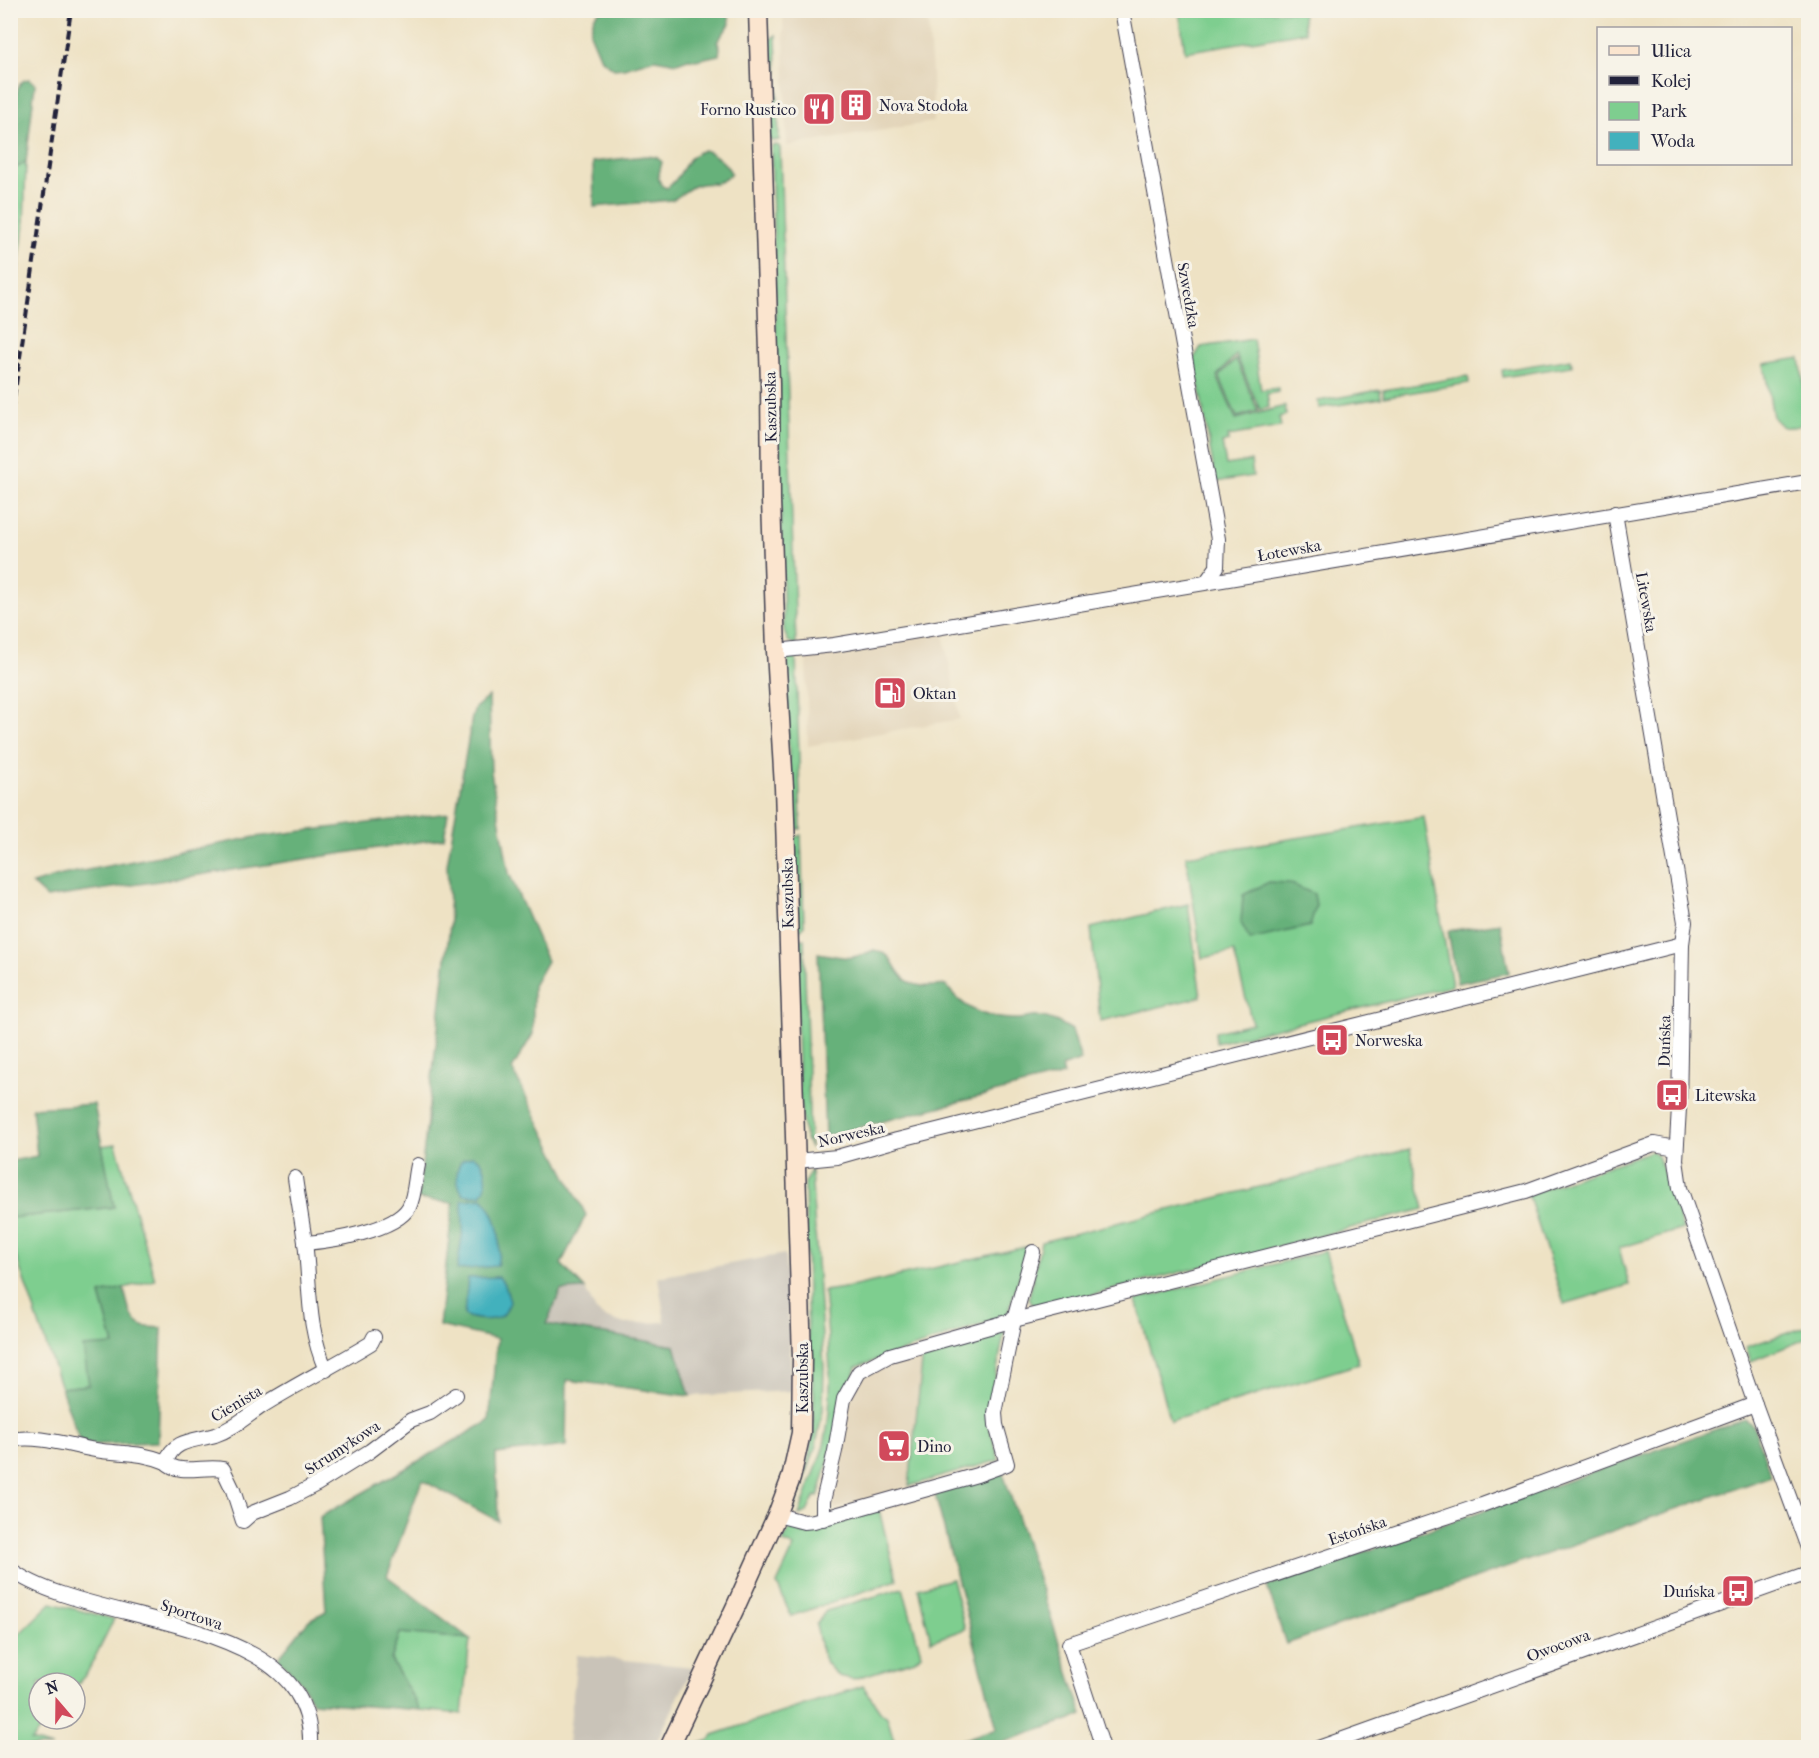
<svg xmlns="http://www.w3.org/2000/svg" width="1819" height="1758" viewBox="0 0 1819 1758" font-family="'IM FELL French Canon',serif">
	<rect width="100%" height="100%" fill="#f7f3e8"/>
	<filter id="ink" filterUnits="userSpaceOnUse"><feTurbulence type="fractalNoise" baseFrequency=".0167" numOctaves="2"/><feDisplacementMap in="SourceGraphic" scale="12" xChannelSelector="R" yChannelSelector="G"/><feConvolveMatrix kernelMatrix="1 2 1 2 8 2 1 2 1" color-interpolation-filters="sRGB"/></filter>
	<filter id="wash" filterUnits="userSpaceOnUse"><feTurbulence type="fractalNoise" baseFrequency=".008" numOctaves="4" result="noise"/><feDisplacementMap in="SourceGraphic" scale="24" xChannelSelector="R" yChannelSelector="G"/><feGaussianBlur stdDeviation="1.35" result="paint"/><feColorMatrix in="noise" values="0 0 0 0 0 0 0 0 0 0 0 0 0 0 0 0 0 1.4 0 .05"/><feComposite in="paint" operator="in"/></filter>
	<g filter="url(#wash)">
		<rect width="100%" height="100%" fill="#eee2c4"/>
		<g fill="#e1d2b5">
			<polygon points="783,11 927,11 932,72 933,122 787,146"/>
			<polygon points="943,633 960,719 808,746 806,655"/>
			<polygon points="923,1353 909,1486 835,1509 827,1501 834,1485 842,1447 848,1389 858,1377"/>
		</g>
		<g fill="#c9c3b8">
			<polygon points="785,1254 792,1391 690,1396 675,1346 546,1324 561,1290 585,1289 596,1311 604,1317 625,1324 665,1322 658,1277"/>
			<polygon points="577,1655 693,1667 655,1745 568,1744"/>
		</g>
		<g fill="#7ece8f" stroke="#507865" stroke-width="1.5">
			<polygon points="1179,11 1302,11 1305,32 1185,52"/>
			<polygon points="776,35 779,140 772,141 767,138 767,42"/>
			<polygon points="776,145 779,146 780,149 796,645 788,641 784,631 771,146"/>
			<polygon points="26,162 24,227 11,318 11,167 18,167"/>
			<polygon points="1253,339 1261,390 1278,388 1278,392 1267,394 1269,407 1260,410 1236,355 1217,376 1236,419 1285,406 1286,415 1279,417 1281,427 1228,436 1229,441 1222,443 1226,465 1251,461 1253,476 1216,482 1194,358 1201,347"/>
			<path d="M1800,358L1808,415C1803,427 1795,428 1783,427L1773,417L1764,364Z"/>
			<polygon points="1236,359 1258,411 1237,417 1219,376"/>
			<polygon points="1571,359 1572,366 1503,377 1502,370"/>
			<polygon points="1468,376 1469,383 1384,397 1383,390"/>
			<polygon points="1380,390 1381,398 1319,408 1318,401"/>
			<polygon points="796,654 801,829 795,829 792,827 785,667 790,657"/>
			<polygon points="1424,817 1452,986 1216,1043 1215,1032 1252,1023 1234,952 1202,958 1186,856"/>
			<polygon points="801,835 804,926 800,930 796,930 793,838"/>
			<polygon points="1188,904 1201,997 1100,1021 1091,928"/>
			<path d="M804,939L810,1147C793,1125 798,976 797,940Z"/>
			<polygon points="116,1144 155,1280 100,1294 114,1345 89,1385 61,1388 11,1242 10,1218 114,1207 101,1146"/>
			<polygon points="1410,1149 1424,1209 1042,1308 1034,1306 1029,1298 1041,1242"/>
			<polygon points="1651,1151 1658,1156 1683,1229 1619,1248 1629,1285 1564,1304 1528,1194"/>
			<polygon points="811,1170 824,1366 823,1410 815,1449 793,1512 809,1457 813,1425 814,1393 808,1345 805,1182"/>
			<path d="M1029,1246L1007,1316L856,1367L818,1497L815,1496L807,1512L799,1515C807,1490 819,1465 825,1440C835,1391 828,1340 824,1291L851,1287Z"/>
			<polygon points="1325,1251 1359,1364 1170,1421 1136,1300"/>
			<polygon points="1808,1326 1808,1338 1751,1361 1746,1347"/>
			<polygon points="1005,1330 987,1418 999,1460 909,1486 923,1353"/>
			<polygon points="879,1510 897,1580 791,1616 777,1584 794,1547 783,1542 791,1526 804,1528 802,1534"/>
			<polygon points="952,1579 965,1629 931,1641 918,1588"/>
			<polygon points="903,1588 921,1654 915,1660 853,1679 838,1676 826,1663 821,1649 816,1624 826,1611"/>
			<polygon points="51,1603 114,1619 87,1673 75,1687 75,1683 39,1683 39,1719 49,1719 31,1741 52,1747 11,1747 11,1642"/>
			<polygon points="400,1633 470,1639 462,1714 420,1710 391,1660"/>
			<polygon points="863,1686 880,1711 887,1717 896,1747 690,1747 710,1740 713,1735"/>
		</g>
		<g fill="#66b17a" stroke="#446a5a" stroke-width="1.5">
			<polygon points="600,11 722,11 729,16 730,24 717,42 720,47 719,55 696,60 688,59 677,63 655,59 624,68 614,69 601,59 590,33 594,17"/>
			<path d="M29,79L35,84L26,162L18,167H11V129L17,91C18,85 22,80 29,79Z"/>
			<path d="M704,150C714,153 726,163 731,173C717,190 707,179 692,187C685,191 679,197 672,200L594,207L593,162L645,156L656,157L662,162L658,178L662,186L667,188C685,176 682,157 704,150Z"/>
			<polygon points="489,696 491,772 509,873 547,961 533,986 533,1034 512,1069 586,1215 561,1264 585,1289 561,1290 546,1324 675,1346 690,1396 567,1380 566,1446 496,1454 498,1521 422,1480 387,1576 470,1639 400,1633 391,1660 420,1710 312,1702 302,1684 278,1658 308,1621 326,1611 320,1517 489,1421 497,1339 439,1326 453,1203 418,1199 450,924 447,865 472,717 475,708"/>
			<polygon points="448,813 444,838 47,898 32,884 62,875 255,837"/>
			<polygon points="1269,882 1289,883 1314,894 1316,905 1310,926 1250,940 1241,923 1243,895"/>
			<polygon points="1500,923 1509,973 1457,983 1448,931"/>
			<path d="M874,950C896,956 889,962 901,975C912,989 931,987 946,985C963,1010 989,1020 1019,1019C1025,1019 1032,1016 1038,1017C1050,1017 1062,1024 1072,1030L1081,1060L1062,1067L1064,1075L825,1136L818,953C844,957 848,962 874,950Z"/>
			<polygon points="94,1104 114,1207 11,1218 11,1161 37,1156 32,1108"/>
			<path d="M124,1288C127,1300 129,1321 143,1326C148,1328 157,1327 162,1328L158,1442L81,1445L61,1388L89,1385L83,1347L114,1345L100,1294Z"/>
			<polygon points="1745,1419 1753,1425 1771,1476 1286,1644 1267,1586"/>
			<polygon points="1002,1470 1083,1715 989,1747 941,1747 997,1728 934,1491"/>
		</g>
		<g fill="#42b1bd" stroke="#326a7c" stroke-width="1.5">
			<path d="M472,1156C488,1160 490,1184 481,1195H463C457,1184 454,1171 462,1160Z"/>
			<path d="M483,1198C500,1219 502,1240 497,1266L457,1270L463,1229L462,1200Z"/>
			<path d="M499,1277L505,1285L510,1302C508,1306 506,1312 503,1315C495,1322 472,1320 464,1315L468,1278Z"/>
		</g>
	</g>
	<g filter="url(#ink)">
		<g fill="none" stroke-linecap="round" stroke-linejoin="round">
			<defs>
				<g id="minor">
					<polyline points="1122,10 1218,539 1217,567 1207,581"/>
					<polyline points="1615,513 1685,922 1682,944 1679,1108 1676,1160 1680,1188 1755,1404 1808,1548"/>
					<polyline points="776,651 834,645 1808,482"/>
					<polyline points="796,1161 837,1157 897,1140 1682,944"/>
					<path d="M295,1178C298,1199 302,1221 305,1242C311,1289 306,1324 326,1370"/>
					<path d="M305,1243C331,1241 395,1231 409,1207C415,1195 415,1178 418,1165"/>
					<path d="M374,1337L371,1343C335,1365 297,1384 262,1406C247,1416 233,1429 215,1435C195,1441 173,1439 166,1462C179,1476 205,1465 223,1469L233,1490L243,1521L252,1513L290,1498L317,1484L370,1451L411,1420L430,1413L456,1395"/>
					<path d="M10,1440C40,1434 73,1447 102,1451C127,1454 141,1452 166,1462"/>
					<polyline points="777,1515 804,1522 814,1521 977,1475 1007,1464 996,1425 995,1413 1014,1320 1033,1252"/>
					<polyline points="823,1519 823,1501 835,1451 844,1399 859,1372 890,1355 1014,1320 1526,1191 1654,1144 1676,1148"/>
					<path d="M10,1569C87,1628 317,1612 310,1748"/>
					<polyline points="1103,1748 1069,1644 1482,1505 1755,1404"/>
					<polyline points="1318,1748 1808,1573"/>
				</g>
				<polyline id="secondary" points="669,1748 735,1608 777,1515 791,1478 801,1433 802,1358 784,787 776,651 771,500 770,383 758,10"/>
			</defs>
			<use href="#minor" stroke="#413f50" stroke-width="16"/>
			<use href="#secondary" stroke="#413f50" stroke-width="21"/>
			<use href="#minor" stroke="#fff" stroke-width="14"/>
			<use href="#secondary" stroke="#fbe5cf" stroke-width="18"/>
			<polyline stroke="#22223b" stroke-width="4" stroke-dasharray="9 4.5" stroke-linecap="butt" points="10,425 71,10"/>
		</g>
	</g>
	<defs>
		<symbol id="building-square" viewBox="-11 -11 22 22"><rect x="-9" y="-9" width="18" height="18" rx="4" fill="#d1495b" stroke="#f7f3e8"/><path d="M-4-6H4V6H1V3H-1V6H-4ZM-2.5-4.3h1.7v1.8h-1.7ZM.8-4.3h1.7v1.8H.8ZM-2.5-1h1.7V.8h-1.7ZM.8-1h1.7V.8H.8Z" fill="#fff"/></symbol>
		<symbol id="restaurant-square" viewBox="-11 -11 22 22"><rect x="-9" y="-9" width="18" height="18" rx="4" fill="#d1495b" stroke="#f7f3e8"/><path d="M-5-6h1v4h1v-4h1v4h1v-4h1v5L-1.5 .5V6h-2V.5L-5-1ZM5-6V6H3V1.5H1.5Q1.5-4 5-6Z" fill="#fff"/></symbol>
		<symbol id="fuel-square" viewBox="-11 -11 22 22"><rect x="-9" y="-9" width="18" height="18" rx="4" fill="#d1495b" stroke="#f7f3e8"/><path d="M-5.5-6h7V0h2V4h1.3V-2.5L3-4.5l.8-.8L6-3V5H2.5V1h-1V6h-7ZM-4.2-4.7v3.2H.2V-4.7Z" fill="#fff"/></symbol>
		<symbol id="bus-square" viewBox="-11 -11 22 22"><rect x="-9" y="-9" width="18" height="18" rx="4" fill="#d1495b" stroke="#f7f3e8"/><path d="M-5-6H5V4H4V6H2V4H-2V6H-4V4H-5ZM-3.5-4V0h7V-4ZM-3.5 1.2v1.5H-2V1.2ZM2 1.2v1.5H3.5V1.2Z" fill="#fff"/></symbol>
		<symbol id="supermarket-square" viewBox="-11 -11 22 22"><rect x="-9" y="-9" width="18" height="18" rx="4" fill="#d1495b" stroke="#f7f3e8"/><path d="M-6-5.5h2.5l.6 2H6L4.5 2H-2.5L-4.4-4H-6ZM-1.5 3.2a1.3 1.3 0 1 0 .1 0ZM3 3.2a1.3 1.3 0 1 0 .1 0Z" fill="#fff"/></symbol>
	</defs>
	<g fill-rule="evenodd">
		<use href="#building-square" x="837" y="86" width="38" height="38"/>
		<use href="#restaurant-square" x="800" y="90" width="38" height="38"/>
		<use href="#fuel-square" x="871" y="674" width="38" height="38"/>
		<use href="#bus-square" x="1313" y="1021" width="38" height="38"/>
		<use href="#bus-square" x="1653" y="1076" width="38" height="38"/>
		<use href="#supermarket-square" x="875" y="1427" width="38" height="38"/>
		<use href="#bus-square" x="1719" y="1572" width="38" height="38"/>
	</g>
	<g text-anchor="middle" stroke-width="6" stroke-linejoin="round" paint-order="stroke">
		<g font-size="16" fill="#22223b" stroke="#f7f3e8" text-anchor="start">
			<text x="879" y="111">Nova Stodoła</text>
			<text x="796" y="115" text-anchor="end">Forno Rustico</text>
			<text x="913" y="699">Oktan</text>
			<text x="1355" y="1046">Norweska</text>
			<text x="1695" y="1101">Litewska</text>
			<text x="917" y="1452">Dino</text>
			<text x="1715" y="1597" text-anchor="end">Duńska</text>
		</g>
		<g font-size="16" fill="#22223b" stroke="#f7f3e8">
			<text transform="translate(1189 295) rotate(80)" y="6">Szwedzka</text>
			<text transform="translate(770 407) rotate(-91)" y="6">Kaszubska</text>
			<text transform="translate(1289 550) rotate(-10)" y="6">Łotewska</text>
			<text transform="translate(1647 602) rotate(80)" y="6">Litewska</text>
			<text transform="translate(787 893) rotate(-91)" y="6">Kaszubska</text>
			<text transform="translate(1664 1041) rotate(-89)" y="6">Duńska</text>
			<text transform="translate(851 1134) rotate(-13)" y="6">Norweska</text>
			<text transform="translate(802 1378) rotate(-90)" y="6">Kaszubska</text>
			<text transform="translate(236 1403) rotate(-31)" y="6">Cienista</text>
			<text transform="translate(342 1447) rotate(-33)" y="6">Strumykowa</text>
			<text transform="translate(1357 1530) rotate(-19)" y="6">Estońska</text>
			<text transform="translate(192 1614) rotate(19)" y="6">Sportowa</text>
			<text transform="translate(1558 1645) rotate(-20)" y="6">Owocowa</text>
		</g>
	</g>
	<rect width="1819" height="1758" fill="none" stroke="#f7f3e8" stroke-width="36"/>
	<rect x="1597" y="27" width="195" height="138" fill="#f7f3e8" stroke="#a29fa3" stroke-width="1.5"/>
	<rect x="1609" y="46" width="30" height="9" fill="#fbe5cf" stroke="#a29fa3" stroke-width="1.5"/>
	<text x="1651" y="57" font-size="18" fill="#22223b">Ulica</text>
	<rect x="1609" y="76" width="30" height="9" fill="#22223b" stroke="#a29fa3" stroke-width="1.5"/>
	<text x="1651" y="87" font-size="18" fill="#22223b">Kolej</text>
	<rect x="1609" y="102" width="30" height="18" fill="#7ece8f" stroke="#a29fa3" stroke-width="1.5"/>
	<text x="1651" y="117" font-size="18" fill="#22223b">Park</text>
	<rect x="1609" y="132" width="30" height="18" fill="#42b1bd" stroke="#a29fa3" stroke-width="1.5"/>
	<text x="1651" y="147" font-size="18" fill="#22223b">Woda</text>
	<g transform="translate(57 1701) rotate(340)"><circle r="28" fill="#f7f3e8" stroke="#a29fa3" stroke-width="1.5"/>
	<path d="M0-4.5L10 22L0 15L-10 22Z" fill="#d1495b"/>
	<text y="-9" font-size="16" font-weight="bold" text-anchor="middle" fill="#22223b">N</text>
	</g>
</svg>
